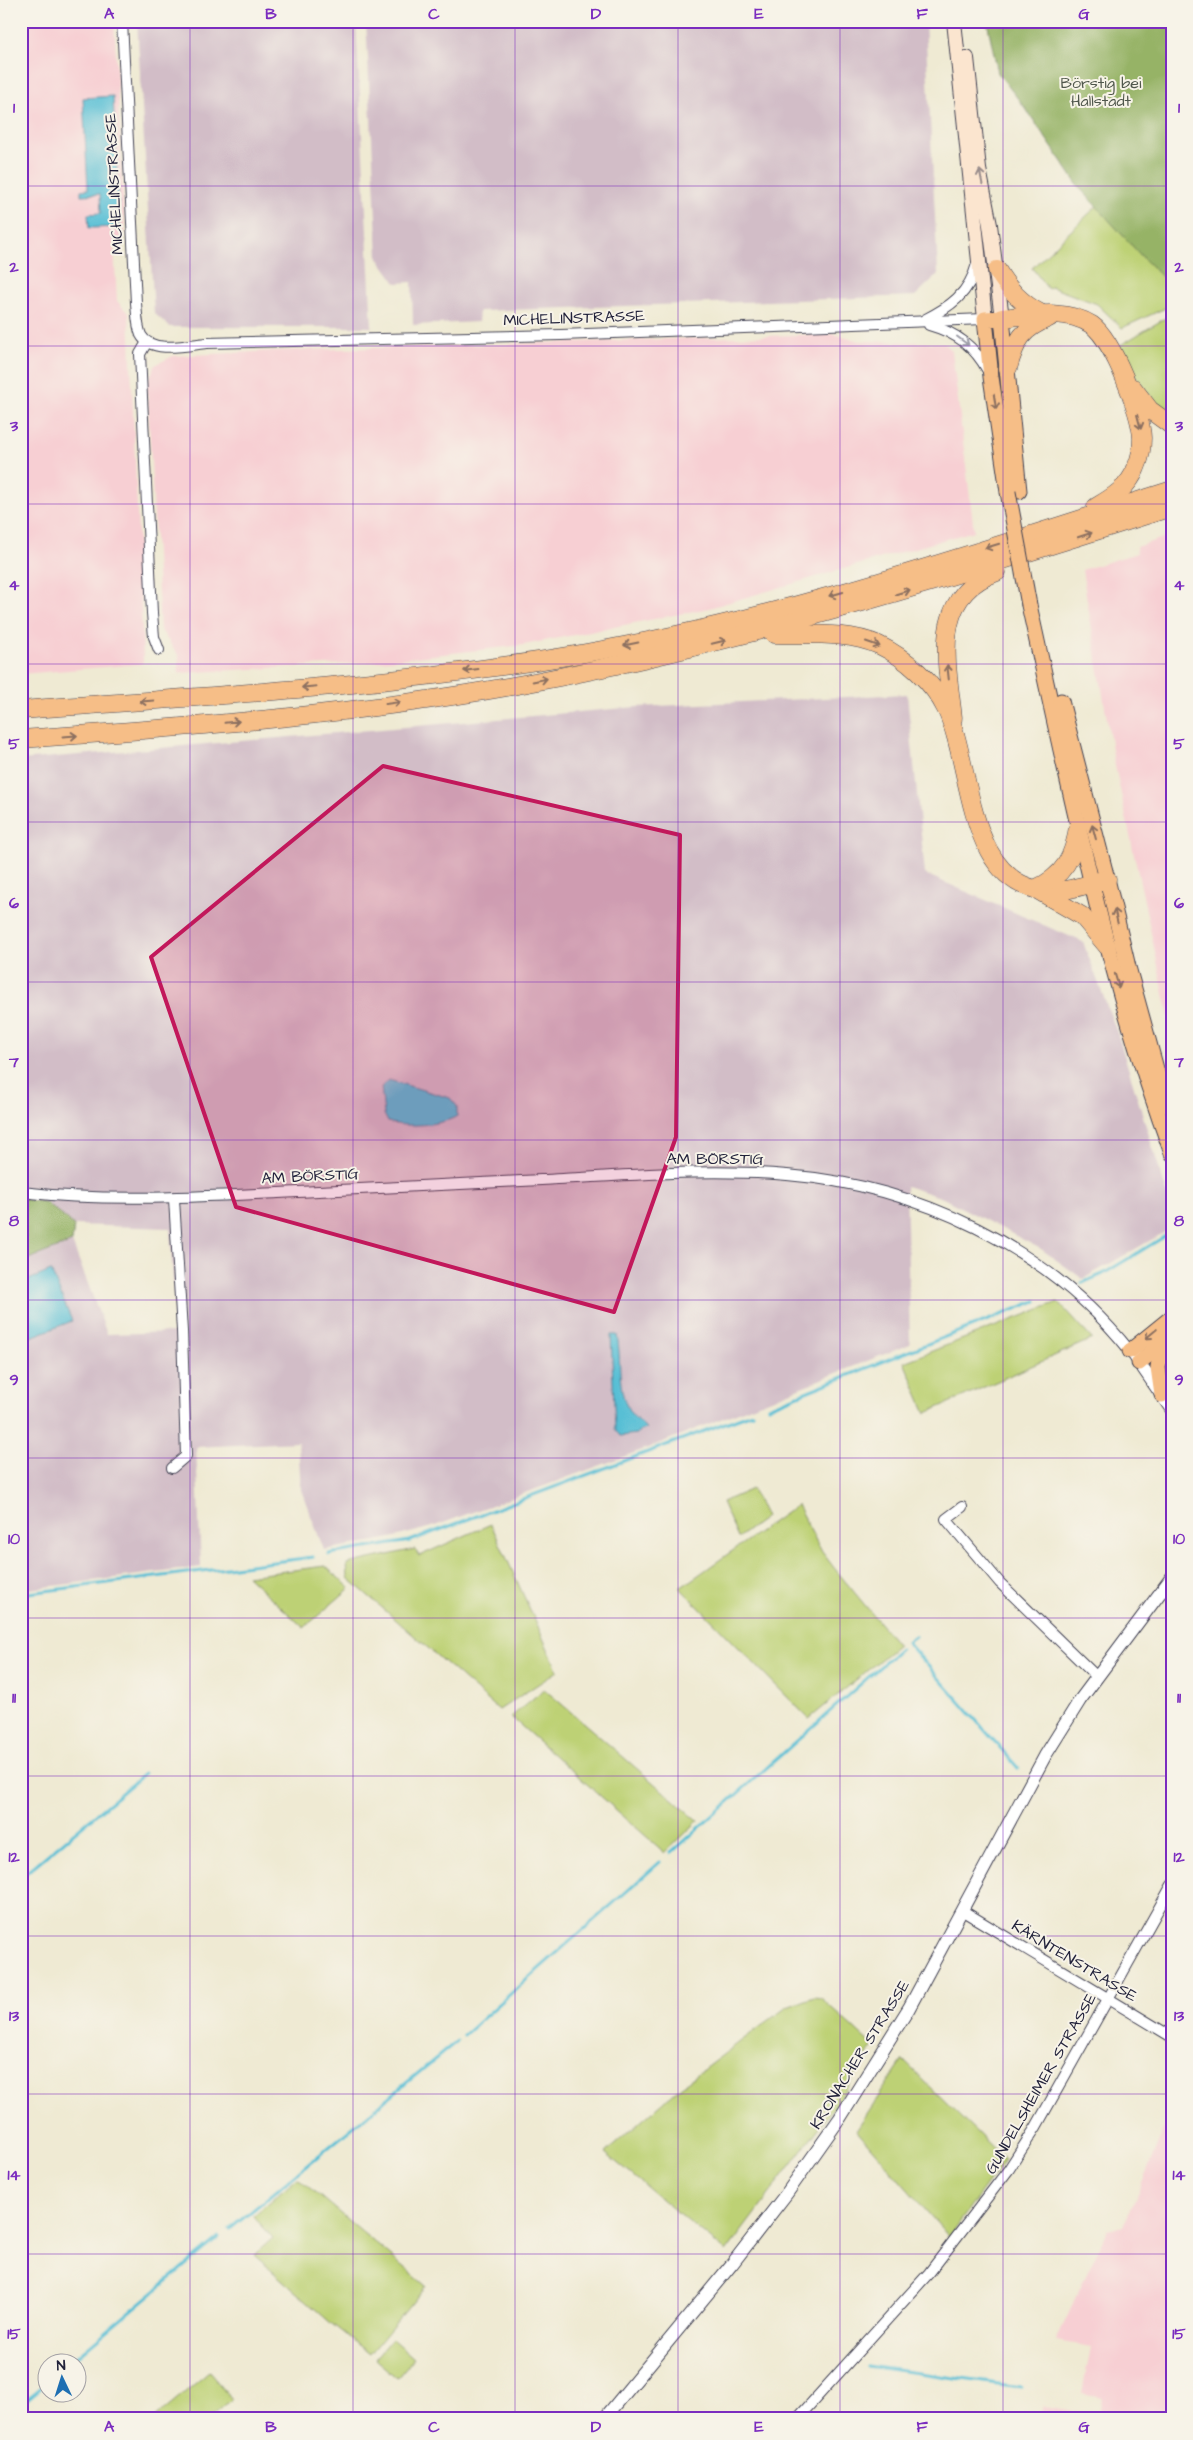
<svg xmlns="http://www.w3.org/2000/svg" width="1193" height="2440" viewBox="0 0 1193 2440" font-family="'Architects Daughter',sans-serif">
	<rect width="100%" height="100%" fill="#f7f3e8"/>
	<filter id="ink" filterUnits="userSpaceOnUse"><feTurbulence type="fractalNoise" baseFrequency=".02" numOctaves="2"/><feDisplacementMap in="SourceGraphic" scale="10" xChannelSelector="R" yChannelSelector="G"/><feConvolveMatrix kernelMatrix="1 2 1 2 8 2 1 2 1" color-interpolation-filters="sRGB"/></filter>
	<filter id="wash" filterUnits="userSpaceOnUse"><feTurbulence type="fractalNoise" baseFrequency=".0096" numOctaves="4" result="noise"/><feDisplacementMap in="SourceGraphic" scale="20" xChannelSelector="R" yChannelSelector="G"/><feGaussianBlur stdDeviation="1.12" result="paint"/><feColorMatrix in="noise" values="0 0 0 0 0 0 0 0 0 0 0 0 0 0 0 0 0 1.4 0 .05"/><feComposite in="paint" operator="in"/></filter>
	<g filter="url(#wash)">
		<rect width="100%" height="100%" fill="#efead3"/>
		<g fill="#f7cfd3">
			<polygon points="21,21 114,21 125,233 114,248 117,301 129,314 143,655 143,663 140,664 21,674"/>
			<polygon points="833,334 860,341 944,343 952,351 974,531 709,608 524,645 363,663 178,673 179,656 160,629 147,384 155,365 173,356 273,351"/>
			<polygon points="1172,535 1172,1031 1114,761 1082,570 1137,553 1136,547"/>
			<polygon points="1172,2110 1172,2419 1038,2419 1043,2406 1099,2415 1102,2398 1082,2394 1091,2347 1056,2341 1107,2230 1124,2226"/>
		</g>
		<g fill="#d2bdc7">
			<polygon points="137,21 356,21 372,327 170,327 154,313"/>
			<polygon points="366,21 925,21 938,274 915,296 479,311 478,322 413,325 412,282 396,283 378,258"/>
			<polygon points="907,694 925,874 1083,942 1118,1035 1172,1210 1172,1228 1083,1279 1041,1249 943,1198 906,1186 910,1344 645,1449 432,1527 391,1538 324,1550 301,1490 298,1442 196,1447 201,1567 21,1590 21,1262 72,1242 107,1334 176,1332 170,1228 74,1225 45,1202 21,1199 21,760 637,707"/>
		</g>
		<g fill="#bdd175" stroke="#707a58">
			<polygon points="1172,21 1172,305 1122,328 1097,304 1051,287 1048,289 1032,268 1097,206"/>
			<path d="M1172,314V415C1147,399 1131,371 1119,346Z"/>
			<polygon points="1058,1302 1092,1339 926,1413 904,1362"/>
			<polygon points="752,1489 766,1517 738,1538 722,1502"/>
			<polygon points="797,1505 822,1552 835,1569 898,1645 809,1719 680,1588"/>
			<polygon points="491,1524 558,1671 499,1710 348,1578 347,1564 415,1549 419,1556"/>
			<polygon points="325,1566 350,1588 304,1628 247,1576"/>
			<polygon points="544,1689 698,1821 665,1853 511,1717"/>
			<polygon points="814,1997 821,1998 873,2046 831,2112 726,2252 605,2153 679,2088 749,2035 787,2007"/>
			<polygon points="903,2060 1005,2160 949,2237 856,2130"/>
			<polygon points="298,2178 426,2286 370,2354 332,2324 254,2255 273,2238 253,2216"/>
			<polygon points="392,2339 414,2358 397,2378 375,2359"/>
			<polygon points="209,2372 232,2399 209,2419 153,2419"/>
		</g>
		<g fill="#96b366" stroke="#5c6a50">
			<polygon points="987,21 1172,21 1172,286 1145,260 1079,187 1026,109 998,73"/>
			<polygon points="21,1199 45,1202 74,1225 72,1242 21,1262"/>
		</g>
		<g fill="#58bfd5" stroke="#3d7088">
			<polygon points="113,96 120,227 89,228 88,214 101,213 100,194 81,195 81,190 88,189 83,98"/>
			<path d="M389,1080L450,1098L457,1106V1116C444,1125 404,1128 388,1122L384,1114L381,1087Z"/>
			<polygon points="51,1271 72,1321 21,1341 21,1283"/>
			<path d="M611,1335H617C622,1360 616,1390 630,1412C634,1418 641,1423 646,1428L636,1434L620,1436L615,1429Z"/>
		</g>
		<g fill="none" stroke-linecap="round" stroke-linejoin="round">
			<g stroke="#58bfd5" stroke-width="3">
				<polyline points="1082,1283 1103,1274 1172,1232"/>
				<polyline points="768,1407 1036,1301"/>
				<polyline points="329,1554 410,1541 752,1413"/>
				<polyline points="21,1594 313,1557"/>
				<polyline points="915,1636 907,1642 1018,1768"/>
				<polyline points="671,1853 900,1649"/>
				<polyline points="21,1877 144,1774"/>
				<polyline points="464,2035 660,1862"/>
				<polyline points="230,2229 457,2041"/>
				<polyline points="70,2362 219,2237"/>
				<polyline points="867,2366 1020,2387"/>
				<polyline points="21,2404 48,2382"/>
			</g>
		</g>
	</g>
	<g filter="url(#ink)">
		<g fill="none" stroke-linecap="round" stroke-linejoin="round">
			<defs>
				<g id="minor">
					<path d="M122,21L136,303C137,313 137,326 141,335C151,354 188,345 206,343L561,335L985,319"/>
					<path d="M924,320C950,307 969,294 977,264"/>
					<path d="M929,325C957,333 974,346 988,371"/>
					<polyline points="147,342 140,354 152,613 154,637 159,650"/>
					<path d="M21,1192C107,1202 192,1197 278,1193C366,1188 454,1184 541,1180C623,1176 705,1168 787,1175C919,1186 1047,1247 1130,1351"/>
					<polyline points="172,1468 186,1456 182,1331 174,1199"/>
					<polyline points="962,1507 946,1519 1000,1583 1097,1677"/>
					<polyline points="963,1911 1172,2037"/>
					<polyline points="797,2419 929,2273 1009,2169 1036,2127 1172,1885"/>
				</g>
				<g id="tertiary">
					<polyline points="1134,1355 1172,1410"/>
					<polyline points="604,2419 732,2264 787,2193 840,2118 909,2008 1045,1756 1080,1700 1172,1577"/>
				</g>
				<g id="secondary">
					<polyline points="954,21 985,319"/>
					<polyline points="967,58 979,169 990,225 1002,318"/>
				</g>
				<g id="primary">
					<polyline points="1008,492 991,377 985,319 1002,318 1019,491"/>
					<path d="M1029,605C1070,789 1106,975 1172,1153"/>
					<polyline points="1061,701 1107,879 1128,967 1166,1105"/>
					<polyline points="1130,1351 1172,1317"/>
					<polyline points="1139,1363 1172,1334"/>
					<polyline points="1162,1395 1158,1367 1163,1341"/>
				</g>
				<g id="motorway">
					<path d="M997,270C1009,290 1021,303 1042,314"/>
					<path d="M1002,318C1031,315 1066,308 1092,325C1113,340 1141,413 1142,438C1142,448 1140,459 1136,468C1129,487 1113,497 1096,507"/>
					<path d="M1008,368C1016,340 1022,329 1049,318"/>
					<polyline points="1133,388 1150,410 1172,426"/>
					<path d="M774,634C808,635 847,631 879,645C906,658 933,682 946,709C973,765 965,886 1048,891C1067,892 1089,884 1107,879"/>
					<path d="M21,710C208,696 395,686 580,654C782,619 977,552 1172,490"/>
					<path d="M953,718C947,663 930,595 997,572"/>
					<path d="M21,739C194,727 368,714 539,681C756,639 962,574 1172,507"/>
					<path d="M1035,889C1064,876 1074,857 1078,827"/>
					<polyline points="1039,891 1082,916 1107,946"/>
				</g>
			</defs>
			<use href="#minor" stroke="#414052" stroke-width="12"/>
			<use href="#tertiary" stroke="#414052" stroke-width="14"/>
			<use href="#secondary" stroke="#414052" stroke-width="16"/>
			<use href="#primary" stroke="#414052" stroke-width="17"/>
			<use href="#motorway" stroke="#414052" stroke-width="19"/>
			<use href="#minor" stroke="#fff" stroke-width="10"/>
			<use href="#tertiary" stroke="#fff" stroke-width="12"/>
			<use href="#secondary" stroke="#fbe5cf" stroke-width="14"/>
			<use href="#primary" stroke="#f6be87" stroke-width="15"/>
			<use href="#motorway" stroke="#f6be87" stroke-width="18"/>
			<defs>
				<polyline id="primary-bridge" points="1008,492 1029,605"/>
			</defs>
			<use href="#primary-bridge" stroke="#414052" stroke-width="17" stroke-linecap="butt"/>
			<use href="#primary-bridge" stroke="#f6be87" stroke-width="15"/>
		</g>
		<defs><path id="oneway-shaft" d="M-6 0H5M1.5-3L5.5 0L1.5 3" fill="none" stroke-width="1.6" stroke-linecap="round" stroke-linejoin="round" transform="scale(1.25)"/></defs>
		<use stroke="#998d8c" href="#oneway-shaft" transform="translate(981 177) rotate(-101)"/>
		<use stroke="#9c9ca7" href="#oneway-shaft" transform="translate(963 341) rotate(37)"/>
		<g stroke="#8c7061">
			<use href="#oneway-shaft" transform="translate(995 402) rotate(81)"/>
			<use href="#oneway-shaft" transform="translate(1139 422) rotate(75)"/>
			<use href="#oneway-shaft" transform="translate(1085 535) rotate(-18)"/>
			<use href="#oneway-shaft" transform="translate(992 546) rotate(163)"/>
			<use href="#oneway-shaft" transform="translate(903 592) rotate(-17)"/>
			<use href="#oneway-shaft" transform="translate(836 594) rotate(164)"/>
			<use href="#oneway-shaft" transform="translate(719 642) rotate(-13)"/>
			<use href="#oneway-shaft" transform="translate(631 644) rotate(168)"/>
			<use href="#oneway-shaft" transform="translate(873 644) rotate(19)"/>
			<use href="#oneway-shaft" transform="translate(471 670) rotate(173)"/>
			<use href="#oneway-shaft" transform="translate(948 672) rotate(-96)"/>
			<use href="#oneway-shaft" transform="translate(540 680) rotate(-11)"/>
			<use href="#oneway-shaft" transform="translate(309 687) rotate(175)"/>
			<use href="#oneway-shaft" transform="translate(147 701) rotate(176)"/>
			<use href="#oneway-shaft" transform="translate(393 703) rotate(-8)"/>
			<use href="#oneway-shaft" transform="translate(232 722) rotate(-6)"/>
			<use href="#oneway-shaft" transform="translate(70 736) rotate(-4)"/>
			<use href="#oneway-shaft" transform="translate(1094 832) rotate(-105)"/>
			<use href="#oneway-shaft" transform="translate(1116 916) rotate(-103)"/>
			<use href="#oneway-shaft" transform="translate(1117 981) rotate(73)"/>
			<use href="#oneway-shaft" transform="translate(1151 1334) rotate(140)"/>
		</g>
	</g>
	<path fill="#c2185b" fill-opacity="0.2" stroke="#c2185b" stroke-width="4" stroke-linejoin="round" d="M383,766L680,835L676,1137L614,1312L236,1207L151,957Z"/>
	<path fill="none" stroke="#7b2cbf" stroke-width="1" stroke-opacity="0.55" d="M190,21V2419M353,21V2419M515,21V2419M678,21V2419M840,21V2419M1003,21V2419M21,186H1172M21,346H1172M21,504H1172M21,664H1172M21,822H1172M21,982H1172M21,1140H1172M21,1300H1172M21,1458H1172M21,1618H1172M21,1776H1172M21,1936H1172M21,2094H1172M21,2254H1172"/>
	<g text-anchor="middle" stroke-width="4" stroke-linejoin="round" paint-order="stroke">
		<g font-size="16" fill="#50574c" stroke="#f7f3e8">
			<text x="1101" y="88">Börstig bei<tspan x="1101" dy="18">Hallstadt</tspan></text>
		</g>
		<g font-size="16" fill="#22223b" stroke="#f7f3e8">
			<text transform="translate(113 184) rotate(-93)" y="6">MICHELINSTRASSE</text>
			<text transform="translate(574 317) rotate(-2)" y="6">MICHELINSTRASSE</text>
			<text x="715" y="1164">AM BÖRSTIG</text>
			<text transform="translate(310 1175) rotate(-3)" y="6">AM BÖRSTIG</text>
			<text transform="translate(1075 1960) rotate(31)" y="6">KÄRNTENSTRASSE</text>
			<text transform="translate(859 2054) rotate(-58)" y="6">KRONACHER STRASSE</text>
			<text transform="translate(1040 2083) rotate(-60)" y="6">GUNDELSHEIMER STRASSE</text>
		</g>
	</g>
	<rect width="1193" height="2440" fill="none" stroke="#f7f3e8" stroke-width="55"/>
	<g transform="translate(62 2378) rotate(356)"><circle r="24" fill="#f7f3e8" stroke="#a29fa3"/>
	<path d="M0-4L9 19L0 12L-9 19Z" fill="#1f6fb2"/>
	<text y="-8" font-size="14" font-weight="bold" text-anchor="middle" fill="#22223b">N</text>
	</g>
	<rect x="28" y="28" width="1138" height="2384" fill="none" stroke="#7b2cbf" stroke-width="2"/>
	<g font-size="16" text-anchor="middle" font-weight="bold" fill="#7b2cbf">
		<text x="109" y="19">A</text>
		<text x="271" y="19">B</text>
		<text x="434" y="19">C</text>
		<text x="596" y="19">D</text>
		<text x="759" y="19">E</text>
		<text x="922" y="19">F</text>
		<text x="1084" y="19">G</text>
		<text x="14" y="113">1</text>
		<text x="1179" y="113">1</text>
		<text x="14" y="272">2</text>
		<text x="1179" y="272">2</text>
		<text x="14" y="431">3</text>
		<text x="1179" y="431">3</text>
		<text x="14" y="590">4</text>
		<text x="1179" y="590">4</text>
		<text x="14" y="749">5</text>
		<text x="1179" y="749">5</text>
		<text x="14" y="908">6</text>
		<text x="1179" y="908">6</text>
		<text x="14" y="1067">7</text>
		<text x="1179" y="1067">7</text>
		<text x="14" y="1226">8</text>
		<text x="1179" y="1226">8</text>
		<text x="14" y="1385">9</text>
		<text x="1179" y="1385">9</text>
		<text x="14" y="1544">10</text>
		<text x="1179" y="1544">10</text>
		<text x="14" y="1703">11</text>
		<text x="1179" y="1703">11</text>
		<text x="14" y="1862">12</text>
		<text x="1179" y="1862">12</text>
		<text x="14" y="2021">13</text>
		<text x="1179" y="2021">13</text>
		<text x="14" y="2180">14</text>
		<text x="1179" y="2180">14</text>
		<text x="14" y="2339">15</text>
		<text x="1179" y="2339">15</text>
		<text x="109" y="2432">A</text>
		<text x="271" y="2432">B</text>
		<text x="434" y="2432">C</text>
		<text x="596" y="2432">D</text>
		<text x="759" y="2432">E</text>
		<text x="922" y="2432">F</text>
		<text x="1084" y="2432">G</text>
	</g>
</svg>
